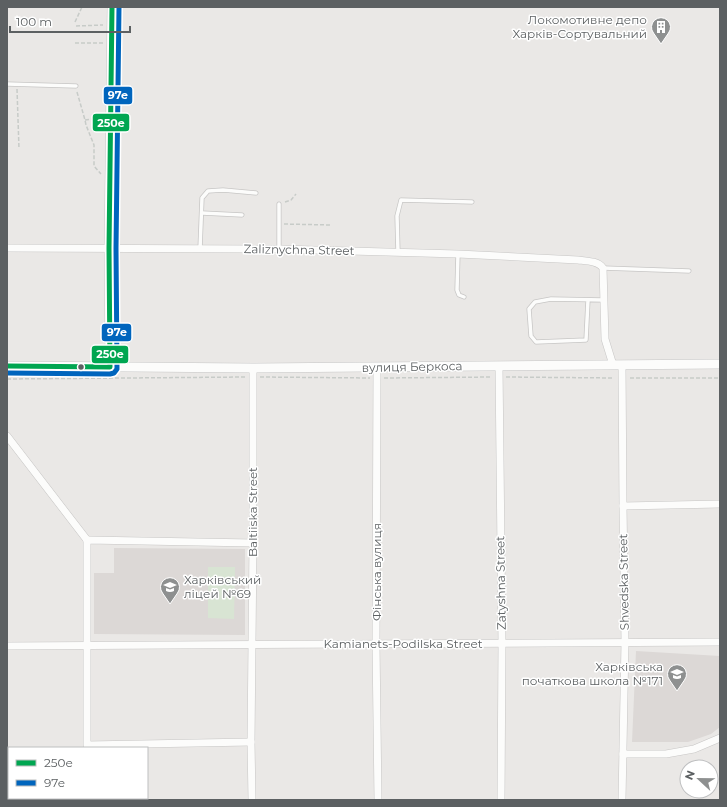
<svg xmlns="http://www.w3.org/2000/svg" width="727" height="807" viewBox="0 0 727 807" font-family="Montserrat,sans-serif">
	<rect width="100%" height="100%" fill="#eae8e6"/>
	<g fill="#dcd8d6">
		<polygon points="114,548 245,549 245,635 94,634 94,573 114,573"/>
		<polygon points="636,651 720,656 720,727 711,734 688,742 632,742"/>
	</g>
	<polygon fill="#d8e4d3" points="208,567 235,567 234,619 208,618"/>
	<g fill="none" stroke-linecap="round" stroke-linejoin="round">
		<defs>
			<g id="lane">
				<polyline points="7,84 76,86"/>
				<polyline points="202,213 242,215"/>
				<polyline points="200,249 202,198 208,191 223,190 256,193"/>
				<polyline points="279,249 279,204"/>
				<polyline points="398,252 397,216 401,200 472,202"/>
				<polyline points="458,254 457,290 459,295 464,297"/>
				<polyline points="603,268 689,271"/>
				<polyline points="588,300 586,340 536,342 531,336 529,309 535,302 551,299 603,300"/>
			</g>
			<g id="street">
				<path d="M7,248L279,249L458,254L578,260C587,261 598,261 603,268L605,339L613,365"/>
				<polyline points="622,365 623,506 625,642 622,800"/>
				<polyline points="499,366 502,643 501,800"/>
				<polyline points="377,367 376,644 378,800"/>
				<polyline points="7,436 87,540"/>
				<polyline points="623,506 720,504"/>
				<polyline points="7,646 720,642"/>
				<polyline points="251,742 87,745 87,540 253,543"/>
				<polyline points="623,754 666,754 694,749 720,738"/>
				<polyline points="41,800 43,798"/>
				<polyline points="252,800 251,742 253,543 253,368"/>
			</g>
			<g id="secondary">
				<polyline points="7,366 253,368 720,364"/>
				<polyline points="110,367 109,248 112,7"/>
			</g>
		</defs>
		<use href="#lane" stroke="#c7c6c5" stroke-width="5"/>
		<use href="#street" stroke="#c7c6c5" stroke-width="8"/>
		<use href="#secondary" stroke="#c6c6c6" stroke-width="10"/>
		<g stroke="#c7cbc8" stroke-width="1.5" stroke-dasharray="4 2" stroke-linecap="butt">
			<polyline points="75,22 82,7"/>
			<polyline points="76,26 103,25"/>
			<polyline points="75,43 104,43"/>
			<polyline points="17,89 19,149"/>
			<polyline points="77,92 85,120 86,125 94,145 94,166 101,174"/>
			<polyline points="85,120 103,118"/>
			<polyline points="285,202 291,200 296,194"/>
			<polyline points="284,224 330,225"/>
			<polyline points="260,377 370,378"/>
			<polyline points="506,377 614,378"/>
			<polyline points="384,378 492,377"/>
			<polyline points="630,378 720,378"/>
			<polyline points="7,379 246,377"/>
		</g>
		<use href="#lane" stroke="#fcfcfb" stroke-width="3.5"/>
		<use href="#street" stroke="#fcfcfb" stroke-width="7"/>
		<use href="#secondary" stroke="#fcfcfb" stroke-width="9"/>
		<defs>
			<polyline id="bus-1" points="7,366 110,367 109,248 112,7"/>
			<polyline id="bus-2" points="7,373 110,374 114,373 117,369 116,248 119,7"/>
		</defs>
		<use href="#bus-1" stroke="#fff" stroke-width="8"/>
		<use href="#bus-2" stroke="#fff" stroke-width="8"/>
		<use href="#bus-1" stroke="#00a651" stroke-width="5"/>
		<use href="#bus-2" stroke="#0065bd" stroke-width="5"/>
	</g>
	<defs>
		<symbol id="building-pin" viewBox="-11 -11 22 30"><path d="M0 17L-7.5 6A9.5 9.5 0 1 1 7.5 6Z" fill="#8e9090" stroke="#fff"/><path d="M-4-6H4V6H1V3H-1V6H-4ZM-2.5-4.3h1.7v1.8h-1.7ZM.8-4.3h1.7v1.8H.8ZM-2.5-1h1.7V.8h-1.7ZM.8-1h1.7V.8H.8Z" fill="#fff"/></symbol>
		<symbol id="school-pin" viewBox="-11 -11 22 30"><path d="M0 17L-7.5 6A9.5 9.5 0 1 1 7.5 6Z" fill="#8e9090" stroke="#fff"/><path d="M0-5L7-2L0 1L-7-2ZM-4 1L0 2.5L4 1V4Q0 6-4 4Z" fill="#fff"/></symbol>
	</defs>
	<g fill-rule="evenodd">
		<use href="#building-pin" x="650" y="16" width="22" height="30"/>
		<use href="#school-pin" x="159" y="576" width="22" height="30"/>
		<use href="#school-pin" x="666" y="663" width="22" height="30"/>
	</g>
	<circle fill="#5c6062" stroke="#fff" stroke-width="1.5" cx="81" cy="367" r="3.5"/>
	<g text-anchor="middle" stroke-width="3" stroke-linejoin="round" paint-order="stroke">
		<g font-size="12" fill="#5c6062" stroke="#fff" text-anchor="end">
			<text x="647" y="24">Локомотивне депо<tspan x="647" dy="14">Харків-Сортувальний</tspan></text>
			<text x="184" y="584" text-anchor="start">Харківський<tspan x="184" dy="14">ліцей №69</tspan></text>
			<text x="663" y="671">Харківська<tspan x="663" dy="14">початкова школа №171</tspan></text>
		</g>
		<g font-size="12" fill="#5c6062" stroke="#fff">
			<text transform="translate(299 250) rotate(1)" y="4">Zaliznychna Street</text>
			<text transform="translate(412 367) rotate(-1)" y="4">вулиця Беркоса</text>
			<text transform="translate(253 512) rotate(-90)" y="4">Baltiiska Street</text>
			<text transform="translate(377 572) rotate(-90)" y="4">Фінська вулиця</text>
			<text transform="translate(624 582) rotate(-91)" y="4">Shvedska Street</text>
			<text transform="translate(501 583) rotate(-91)" y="4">Zatyshna Street</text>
			<text x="403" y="648">Kamianets-Podilska Street</text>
		</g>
	</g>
	<g stroke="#fff" stroke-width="1.5">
		<rect x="103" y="86" width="30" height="19" rx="4" fill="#0065bd"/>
		<rect x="92" y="113" width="38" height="19" rx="4" fill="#00a651"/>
		<rect x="101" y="323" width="31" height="19" rx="4" fill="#0065bd"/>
		<rect x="91" y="345" width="38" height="19" rx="4" fill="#00a651"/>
	</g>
	<g font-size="11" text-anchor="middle" font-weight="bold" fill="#fff">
		<text x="118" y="99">97е</text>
		<text x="111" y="127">250е</text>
		<text x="117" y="336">97е</text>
		<text x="110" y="358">250е</text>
	</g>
	<rect width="727" height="807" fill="none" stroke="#5c6062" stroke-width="16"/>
	<rect x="8" y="747" width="140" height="52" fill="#ffffff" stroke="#bebfc0"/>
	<rect x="16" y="760" width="20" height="6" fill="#00a651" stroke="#bebfc0"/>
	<text x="44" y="767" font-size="12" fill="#5c6062">250е</text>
	<rect x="16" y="780" width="20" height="6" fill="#0065bd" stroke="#bebfc0"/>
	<text x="44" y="787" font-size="12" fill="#5c6062">97е</text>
	<g transform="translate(699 779) rotate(292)"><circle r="19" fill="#ffffff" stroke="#bebfc0"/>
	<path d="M0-3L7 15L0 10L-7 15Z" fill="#8e9090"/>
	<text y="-6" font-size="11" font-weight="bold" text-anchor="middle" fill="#5c6062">N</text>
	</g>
	<path d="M10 26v6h120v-6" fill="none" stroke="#5c6062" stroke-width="2"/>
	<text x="16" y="26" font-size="12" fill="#5c6062" stroke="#ffffff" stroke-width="3" paint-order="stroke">100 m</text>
</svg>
